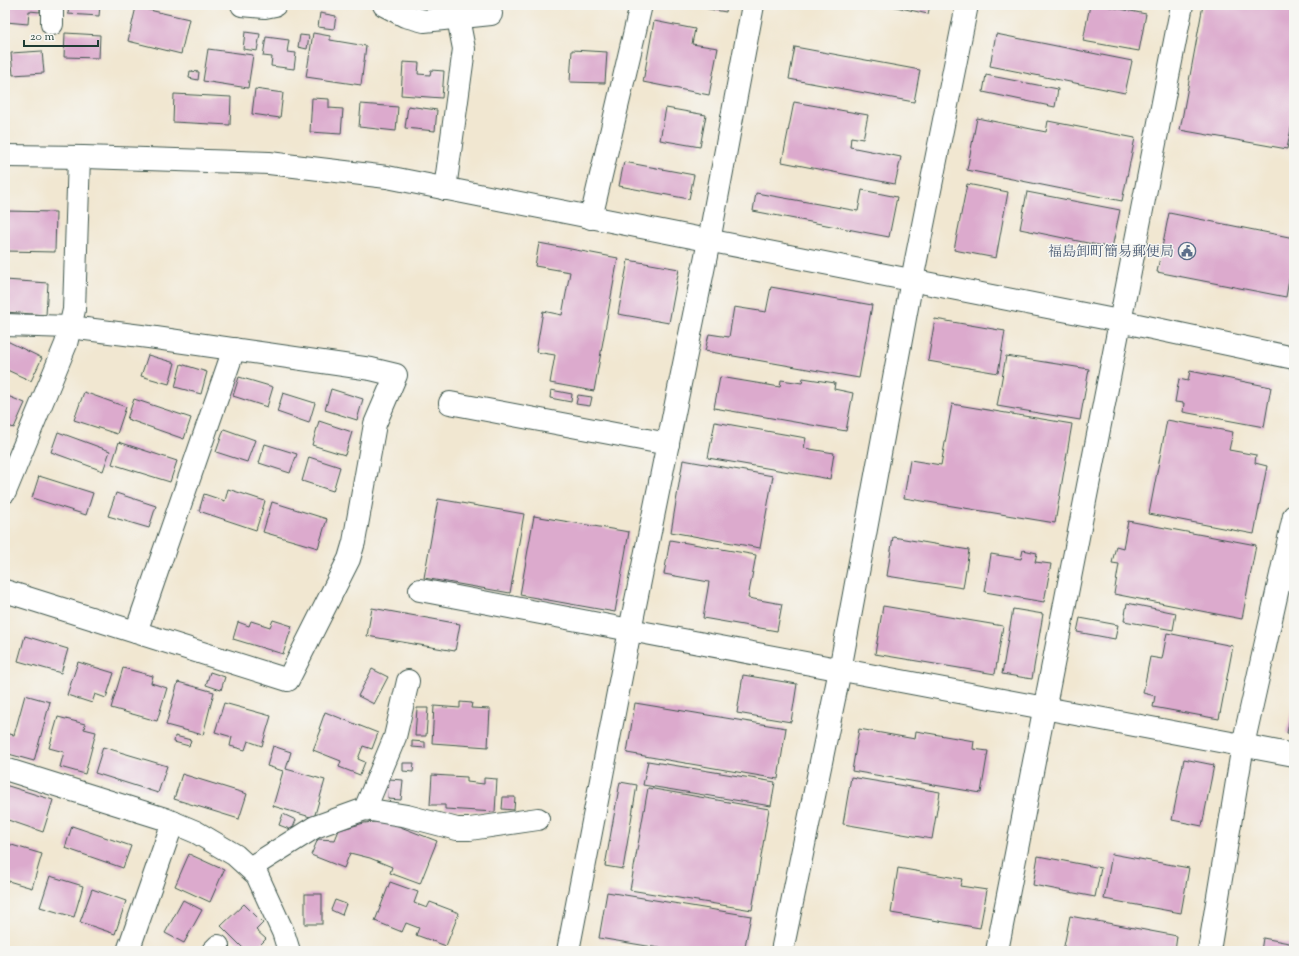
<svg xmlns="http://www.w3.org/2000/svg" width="1299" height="956" viewBox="0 0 1299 956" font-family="'Sorts Mill Goudy','Noto Serif JP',serif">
	<rect width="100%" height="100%" fill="#f6f6f2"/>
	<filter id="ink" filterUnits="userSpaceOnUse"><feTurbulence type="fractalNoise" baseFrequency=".025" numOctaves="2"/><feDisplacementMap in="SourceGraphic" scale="8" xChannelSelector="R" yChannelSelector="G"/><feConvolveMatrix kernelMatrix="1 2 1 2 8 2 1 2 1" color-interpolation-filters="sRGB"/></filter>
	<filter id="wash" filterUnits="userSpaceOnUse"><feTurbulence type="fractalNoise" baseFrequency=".012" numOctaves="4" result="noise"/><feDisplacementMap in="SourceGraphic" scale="16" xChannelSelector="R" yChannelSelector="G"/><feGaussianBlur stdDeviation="0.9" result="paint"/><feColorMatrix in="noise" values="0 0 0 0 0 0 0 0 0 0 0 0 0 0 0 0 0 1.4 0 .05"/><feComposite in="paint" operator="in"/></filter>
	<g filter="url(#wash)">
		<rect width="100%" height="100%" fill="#f1e7d1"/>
		<g id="blocks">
			<g fill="#dcaacd">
				<polygon points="7,5 40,5 40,12 29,11 28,24 6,22"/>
				<polygon points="69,5 100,5 99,16 68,14"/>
				<polygon points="686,5 727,5 726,12"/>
				<polygon points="887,5 930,5 928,14"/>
				<polygon points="1090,5 1100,5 1146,14 1139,51 1083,41"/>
				<polygon points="1203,5 1294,5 1294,114 1287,149 1180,130"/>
				<polygon points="136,7 189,19 181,54 128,41"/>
				<polygon points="320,13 336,16 334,29 318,27"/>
				<polygon points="654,21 695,29 692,44 718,48 709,95 643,82"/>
				<polygon points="245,32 260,34 257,51 243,49"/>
				<polygon points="65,33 100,35 99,58 64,57"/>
				<polygon points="313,33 330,36 330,40 366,46 361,85 306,77"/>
				<polygon points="996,34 1132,61 1125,93 990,66"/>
				<polygon points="300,35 309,36 307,49 298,47"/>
				<polygon points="266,37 289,40 287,52 296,53 294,69 271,66 272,57 263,56"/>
				<polygon points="795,47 920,70 914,102 789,79"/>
				<polygon points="208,49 253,55 248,88 203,81"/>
				<polygon points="572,50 607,52 605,83 570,82"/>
				<polygon points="42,51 44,73 13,75 11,53"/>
				<polygon points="403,62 419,63 418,74 430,75 431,70 444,71 442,98 401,95"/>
				<polygon points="190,71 199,72 198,80 189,78"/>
				<polygon points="986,75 1058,89 1055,107 983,92"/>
				<polygon points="255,89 283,93 280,118 252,114"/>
				<polygon points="174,94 231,97 230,125 173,122"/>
				<polygon points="312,98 329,99 329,108 343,109 341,134 310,132"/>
				<polygon points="794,102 868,115 863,139 851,137 850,147 901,157 895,184 782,162"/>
				<polygon points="361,104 398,107 396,131 359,127"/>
				<polygon points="408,106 437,110 435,131 405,128"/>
				<polygon points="666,108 706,115 700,147 660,140"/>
				<polygon points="977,118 1046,132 1048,121 1135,138 1122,201 967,170"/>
				<polygon points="624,162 694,175 689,199 619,186"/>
				<polygon points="967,184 1008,192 996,258 954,250"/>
				<polygon points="862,190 897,197 889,237 753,211 756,193 858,211"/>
				<polygon points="1027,192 1120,210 1112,248 1020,229"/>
				<polygon points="5,211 56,212 55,252 5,251"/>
				<polygon points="1169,213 1294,238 1294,253 1286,297 1157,272"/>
				<polygon points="539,243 618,258 594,391 550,383 555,355 536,352 543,311 562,315 570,272 535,266"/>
				<polygon points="628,260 679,269 669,323 618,314"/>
				<polygon points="5,280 48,283 46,315 5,312"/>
				<polygon points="771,287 872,305 859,378 705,351 709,334 729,337 734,307 766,312"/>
				<polygon points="935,319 1005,331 998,373 928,361"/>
				<polygon points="5,340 42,358 31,381 5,369"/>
				<polygon points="148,355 175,363 169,384 141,376"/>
				<polygon points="1006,356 1089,369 1080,420 997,406"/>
				<polygon points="181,364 207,372 201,394 175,387"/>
				<polygon points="1190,371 1271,387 1264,427 1183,412 1184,403 1175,402 1179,379 1188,381"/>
				<polygon points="239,377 273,387 267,407 233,396"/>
				<polygon points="720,377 780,387 781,380 802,383 803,378 835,383 834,389 853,393 846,431 714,408"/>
				<polygon points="331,389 363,399 357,420 325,410"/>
				<polygon points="551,390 572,394 571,402 550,398"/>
				<polygon points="84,392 126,407 117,434 74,420"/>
				<polygon points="283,393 315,403 309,423 277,412"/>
				<polygon points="5,395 25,403 14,428 5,425"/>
				<polygon points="578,395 592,397 590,406 576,404"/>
				<polygon points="134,399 191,418 184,439 127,419"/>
				<polygon points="952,404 1072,424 1055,523 904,498 910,460 941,465"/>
				<polygon points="1167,420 1233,432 1229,450 1256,455 1255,463 1267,466 1254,534 1149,514"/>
				<polygon points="319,421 352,432 345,455 312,445"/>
				<polygon points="715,422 806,438 804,448 834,453 830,479 708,458"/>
				<polygon points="224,429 255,440 247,462 216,452"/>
				<polygon points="58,432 110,451 103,471 51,452"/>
				<polygon points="119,442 177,461 170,482 112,464"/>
				<polygon points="265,444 297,454 290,473 259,463"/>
				<polygon points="309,457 340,467 333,491 302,481"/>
				<polygon points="683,460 773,476 760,548 671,532"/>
				<polygon points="39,476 93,493 86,515 32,498"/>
				<polygon points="228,489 265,501 256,530 199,511 204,494 225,501"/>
				<polygon points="116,493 156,506 149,528 108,516"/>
				<polygon points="438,499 524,514 510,593 424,578"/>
				<polygon points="272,502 327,519 318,548 263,532"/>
				<polygon points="534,516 629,532 615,612 520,595"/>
				<polygon points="1128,521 1256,545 1242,619 1114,594 1119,564 1112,563 1116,546 1123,548"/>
				<polygon points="893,537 969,550 963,588 887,576"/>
				<polygon points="670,540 756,555 748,598 782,604 777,631 703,618 709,582 664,574"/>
				<polygon points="1023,550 1037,553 1035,562 1051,564 1044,602 985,592 991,554 1021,559"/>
				<polygon points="1127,603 1176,613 1173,630 1124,621"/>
				<polygon points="883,606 1003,626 995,674 875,654"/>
				<polygon points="372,608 460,624 455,651 367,636"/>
				<polygon points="1013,609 1043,614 1032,679 1002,674"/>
				<polygon points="1080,618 1118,625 1115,639 1077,632"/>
				<polygon points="273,620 292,626 283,654 233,639 238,622 249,626 251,621 270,627"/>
				<polygon points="1167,633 1233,646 1219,719 1153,707 1155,696 1143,693 1150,657 1162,659"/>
				<polygon points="25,636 68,649 61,673 18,661"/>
				<polygon points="5,654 10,656 5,670"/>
				<polygon points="78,662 114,673 106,698 95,694 92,703 67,695"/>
				<polygon points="123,668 153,676 151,683 167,688 157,721 111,708"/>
				<polygon points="372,669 388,677 374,704 358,696"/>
				<polygon points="210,672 225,677 221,690 206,685"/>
				<polygon points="743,675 797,684 791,722 737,713"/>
				<polygon points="178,682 214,692 203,735 166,725"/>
				<polygon points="25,695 50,702 34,761 5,753 5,733 14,735"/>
				<polygon points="460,702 472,703 471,708 490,709 488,747 432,743 434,706 460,708"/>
				<polygon points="1293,702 1294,702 1294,734 1287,733"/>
				<polygon points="224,703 271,716 262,746 248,741 245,750 230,746 232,737 215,732"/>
				<polygon points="635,703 786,728 778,779 627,753"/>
				<polygon points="417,708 428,708 426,736 415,736"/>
				<polygon points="325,712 378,733 372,749 363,746 358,759 365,762 360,775 339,767 341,761 313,750 321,730 319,729"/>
				<polygon points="58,717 85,724 84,729 96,732 85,774 60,767 64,752 49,748"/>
				<polygon points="859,729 915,739 916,731 974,741 973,749 988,751 981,793 852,771"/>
				<polygon points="175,736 191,740 189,746 174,742"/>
				<polygon points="412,741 425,742 425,748 412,747"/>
				<polygon points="273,746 291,752 286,769 325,780 314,818 273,806 283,771 267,766"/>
				<polygon points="103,747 167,766 158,793 95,773"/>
				<polygon points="1184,759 1214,765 1202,826 1172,820"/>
				<polygon points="648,761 775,782 771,806 643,785"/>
				<polygon points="403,763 414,763 413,772 403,771"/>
				<polygon points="182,774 247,794 239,819 174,799"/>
				<polygon points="432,775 467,777 467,782 484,784 484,778 497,779 495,812 445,809 445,805 430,805"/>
				<polygon points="851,777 940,792 932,839 843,824"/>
				<polygon points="389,779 403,780 401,800 388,799"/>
				<polygon points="620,782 637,785 623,869 605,866"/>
				<polygon points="5,785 53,800 43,832 5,819"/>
				<polygon points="648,788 769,809 752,910 630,890"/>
				<polygon points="503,797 515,797 514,810 502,809"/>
				<polygon points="283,814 296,820 292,830 279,825"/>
				<polygon points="385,821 437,841 420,884 390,873 392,867 370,858 350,853 344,868 311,855 318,839 335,840 339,830 364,823"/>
				<polygon points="72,826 131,846 123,868 65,848"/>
				<polygon points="5,843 42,854 32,888 5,880"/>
				<polygon points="189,854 224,870 210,902 175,886"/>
				<polygon points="1112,854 1189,868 1181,913 1104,899"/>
				<polygon points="1038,856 1101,868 1095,897 1033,885"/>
				<polygon points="898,868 962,879 960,886 987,890 980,928 891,913"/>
				<polygon points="50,876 83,886 74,917 40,907"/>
				<polygon points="390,882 418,892 414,903 427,908 430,902 459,913 446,946 416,935 419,928 406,923 402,932 375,921"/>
				<polygon points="92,889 126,901 115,934 80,922"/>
				<polygon points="607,892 751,916 744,951 677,951 599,938"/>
				<rect x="305" y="894" width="17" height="30"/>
				<polygon points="183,900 202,910 184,943 165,933"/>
				<polygon points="335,900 346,904 342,915 331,910"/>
				<polygon points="244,904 263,923 256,930 266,939 254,951 246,951 221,926"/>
				<polygon points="1070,916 1177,936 1175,951 1063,951"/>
				<polygon points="1263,938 1294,944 1294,951 1261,951"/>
			</g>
		</g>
	</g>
	<g filter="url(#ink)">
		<use href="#blocks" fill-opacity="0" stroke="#3e564c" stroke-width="1"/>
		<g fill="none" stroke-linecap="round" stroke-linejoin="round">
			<defs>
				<g id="minor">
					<polyline points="242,5 265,7 275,5"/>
					<polyline points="384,5 405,16 424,21 491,14"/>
					<polyline points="52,24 52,5"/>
					<polyline points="445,189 464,49 458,18"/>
					<polyline points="591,218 641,5"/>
					<polyline points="5,325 70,327 149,337 371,369 396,375 375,424 354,542 349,559 288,680 5,591"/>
					<polyline points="450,403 668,444"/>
					<polyline points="5,492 66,344 74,310 79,157"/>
					<polyline points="420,590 630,630 1294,755"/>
					<polyline points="136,632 234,349"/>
					<polyline points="5,769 165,819 196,832 235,855 257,875 283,932 289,951"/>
					<polyline points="365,809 407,816 457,829 470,829 538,819"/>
					<polyline points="250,868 315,827 365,809 395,737 408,681"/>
					<polyline points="128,951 173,822"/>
					<polyline points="213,951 218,946"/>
					<polyline points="568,951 630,630 709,241 753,5"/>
					<polyline points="782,951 840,670 912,280 967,5"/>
					<path d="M997,951C1060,636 1119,320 1182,5"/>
					<polyline points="1209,951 1243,745 1294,516"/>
				</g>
				<polyline id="tertiary" points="5,156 84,157 269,163 387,177 1119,321 1294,358"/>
			</defs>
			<use href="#minor" stroke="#3e564c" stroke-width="24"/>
			<use href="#tertiary" stroke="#3e564c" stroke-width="24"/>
			<use href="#minor" stroke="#fff" stroke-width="22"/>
			<use href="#tertiary" stroke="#fff" stroke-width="22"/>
		</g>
	</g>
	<defs>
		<symbol id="civic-ring" viewBox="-11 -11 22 22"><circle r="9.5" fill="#f6f6f2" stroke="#5c6f8a" stroke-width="1.5"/><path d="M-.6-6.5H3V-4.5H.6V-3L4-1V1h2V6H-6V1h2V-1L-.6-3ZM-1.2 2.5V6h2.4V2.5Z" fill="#5c6f8a"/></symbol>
	</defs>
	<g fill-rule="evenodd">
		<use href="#civic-ring" x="1177" y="241" width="20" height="20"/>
	</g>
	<g text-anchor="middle" stroke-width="3" stroke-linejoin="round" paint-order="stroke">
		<g font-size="14" fill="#4e5e75" stroke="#f6f6f2" text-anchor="end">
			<text x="1174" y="256">福島卸町簡易郵便局</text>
		</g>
	</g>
	<rect width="1299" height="956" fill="none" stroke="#f6f6f2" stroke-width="20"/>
	<path d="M24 40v6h74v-6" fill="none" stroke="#1f3d34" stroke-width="2"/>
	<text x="30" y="40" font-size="12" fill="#1f3d34" stroke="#f6f6f2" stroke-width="3" paint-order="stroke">20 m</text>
</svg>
